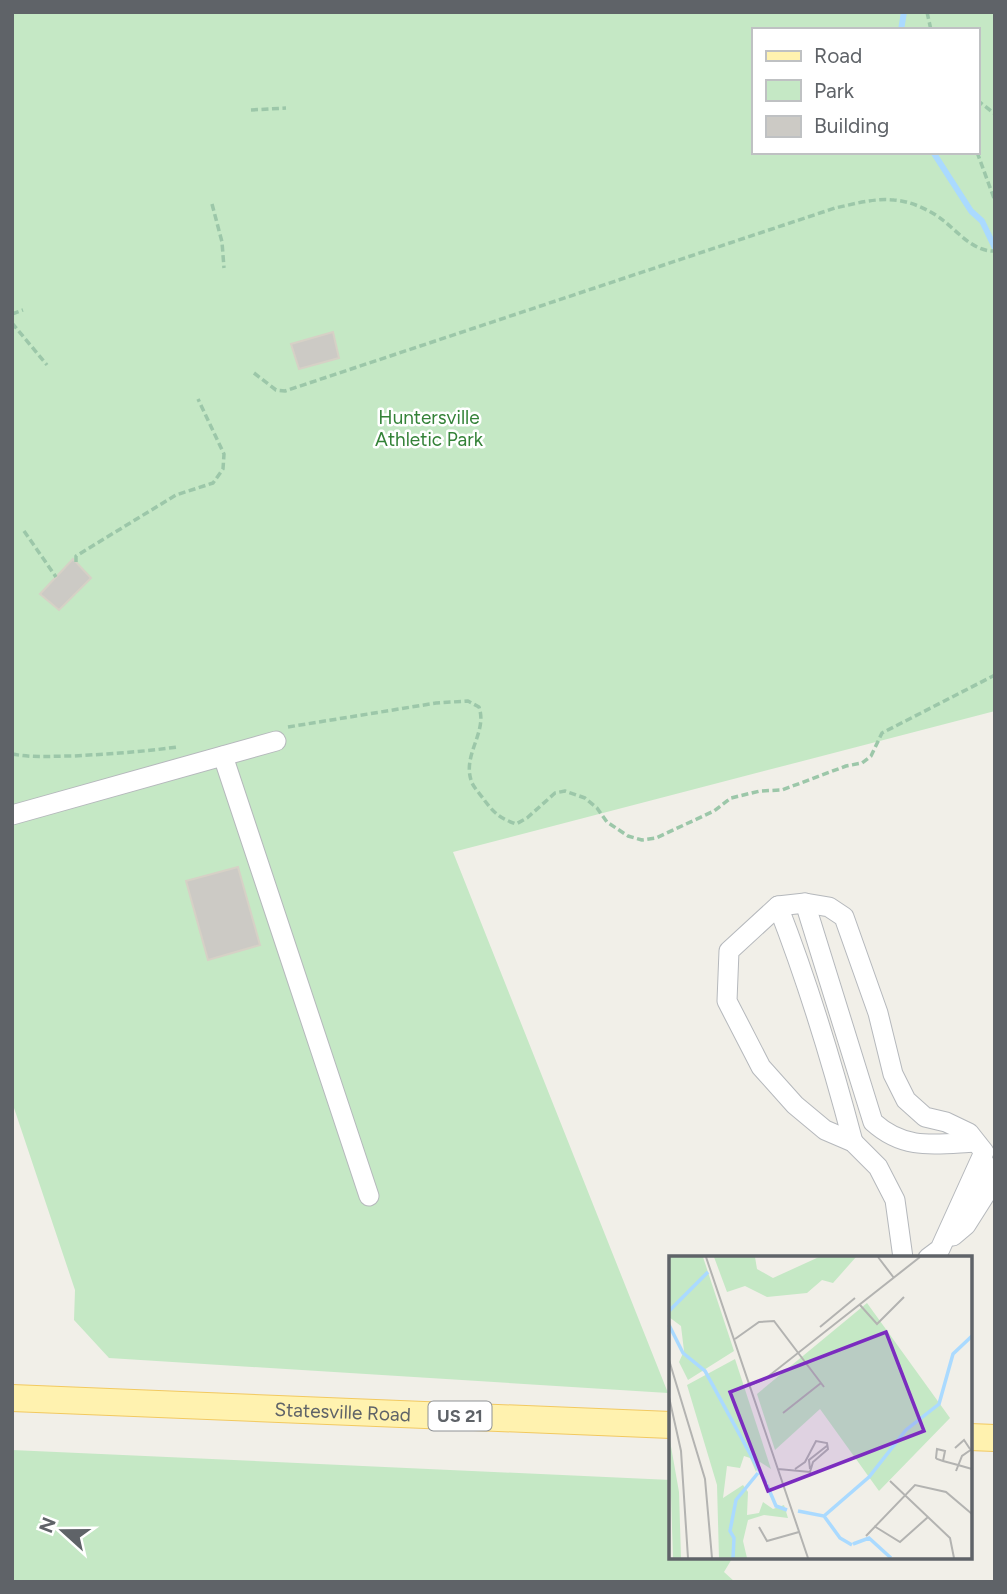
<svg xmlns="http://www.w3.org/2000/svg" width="1007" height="1594" viewBox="0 0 1007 1594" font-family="Figtree,sans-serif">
	<rect width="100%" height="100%" fill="#f1efe8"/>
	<g fill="#c5e8c5" fill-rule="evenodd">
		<path d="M12,12H995V711L453,852L668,1393L109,1358L74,1320L75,1290L12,1102ZM753,30H977V152H753Z"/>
		<polygon points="12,1450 671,1480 671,1557 733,1557 724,1572 735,1582 12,1582"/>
	</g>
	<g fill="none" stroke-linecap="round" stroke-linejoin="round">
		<g stroke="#aadaff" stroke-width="6">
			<polyline points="901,30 904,12"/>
			<polyline points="933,152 971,211 982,221 995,248"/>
		</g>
	</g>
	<g fill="#cccac5" stroke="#d6d1c6" stroke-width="2">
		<polygon points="333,332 339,358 299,369 291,344"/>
		<polygon points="73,559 91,578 59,610 40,594"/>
		<polygon points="238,867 260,945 208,960 186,881"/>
	</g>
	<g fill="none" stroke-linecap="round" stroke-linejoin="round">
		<defs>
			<g id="minor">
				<polyline points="223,756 369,1196"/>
				<polyline points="12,815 276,741"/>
				<path d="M805,903L873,1122C905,1151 936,1144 975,1142"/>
				<path d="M778,906C808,983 832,1062 853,1142"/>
				<polyline points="953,1236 966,1225 985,1195 984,1162"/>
				<polyline points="903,1258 895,1200 878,1167 853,1142 825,1130 795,1105 761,1067 727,1001 729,951 778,906 805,903 829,907 844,917 878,1013 893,1074 906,1100 925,1117 946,1122 969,1133 984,1152 940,1249 928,1258"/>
			</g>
			<g id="major">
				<path id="s1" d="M12,1398L671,1425"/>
				<polyline points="970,1437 995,1438"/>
			</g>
		</defs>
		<use href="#minor" stroke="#b5b8bc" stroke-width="21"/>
		<use href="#major" stroke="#f2c960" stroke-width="28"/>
		<g stroke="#9cc7a9" stroke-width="3.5" stroke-dasharray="7 3.5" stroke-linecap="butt">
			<polyline points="927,12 931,30"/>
			<polyline points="977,100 995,114"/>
			<polyline points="251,110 286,108"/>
			<polyline points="977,152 995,201"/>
			<polyline points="212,204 222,242 224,268"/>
			<polyline points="12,314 23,310"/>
			<polyline points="12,323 47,365"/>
			<path d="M254,373L276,390L285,391L835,208C854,204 874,198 894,200C911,201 932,211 944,221C959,233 974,252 995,251"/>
			<polyline points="24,531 56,577"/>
			<polyline points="76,562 76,556 176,495 213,483 223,469 224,454 198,399"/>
			<path d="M288,727L436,703L468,701L479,707C488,733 461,755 472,783C475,789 481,795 485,801C495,814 500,818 516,824L527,818L555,793L565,791L585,798L597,808L607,822L628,836L642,840L656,838L714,811L731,798L760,791L782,790L846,766L862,763L871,756L882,733L995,675"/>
			<path d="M12,754C33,758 52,756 73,756C108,754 142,752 177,747"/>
		</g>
		<use href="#minor" stroke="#fff" stroke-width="19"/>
		<use href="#major" stroke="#fff2af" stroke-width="26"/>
	</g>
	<g text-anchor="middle" stroke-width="5" stroke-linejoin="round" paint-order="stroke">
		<rect fill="#fff" stroke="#8f9295" stroke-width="2" x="428.5" y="1401.5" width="63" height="29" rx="5"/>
		<g font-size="18" font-weight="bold" fill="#5f6368">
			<text x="460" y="1422">US 21</text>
		</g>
		<g font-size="19" fill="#348238" stroke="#fff">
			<text x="429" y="424">Huntersville<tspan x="429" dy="22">Athletic Park</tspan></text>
		</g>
		<g font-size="19" fill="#5f6368" stroke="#fff">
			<text dy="7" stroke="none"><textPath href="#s1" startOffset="331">Statesville Road</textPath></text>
		</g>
	</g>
	<g transform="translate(669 1256)">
		<rect width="303" height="303" fill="#f1efe8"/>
		<path d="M0,1H34L65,95L19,124L10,106L15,95L12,70L0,61ZM45,1H86L88,13L104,22L150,1H187L164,27L153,24L138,37L98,41L76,30L58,36ZM198,47L281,162L210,235L151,153L106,194L88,138ZM66,103L102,213L91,206L87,216L81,202L75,200L71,212L58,210L54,242L74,229L79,236L78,259L90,257L94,246L104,253L115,249L119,262L95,259L79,264L74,285L78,302H50L48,229L18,129ZM0,179L10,236L12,302H4Z" fill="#c5e8c5"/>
		<path fill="none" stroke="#aadaff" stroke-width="3.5" d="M0,55L39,16M0,69L14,97L36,115L97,227M98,229L107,250L118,254M129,255L155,260L171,282L183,289M155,260L200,221L237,174L270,148L284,98L303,80M184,288L200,282L222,302M64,302L65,282L61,275L67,244L89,217"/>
		<path fill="none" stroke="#b3b3b1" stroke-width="2" d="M37,1L139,302M209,1L225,22M191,49L208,68L235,41M151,71L186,42M66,83L90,66L105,65L155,131M0,104L36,223L43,302M81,129L96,123L251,1M0,141L12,195L19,302M114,157L152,127M286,192L295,184L301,193M274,205L276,195L268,193L267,202L268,203L274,205L289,209L303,213M109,213L141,216L144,206L159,193L158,187L147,185L136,206L126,213M141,213L140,204L159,189M287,215L293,200L303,193M221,225L281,282L285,302M205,270L231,286L259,261M90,271L98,285L130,276M197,280L246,229L277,236L303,258"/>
		<path fill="#7b2cbf" fill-opacity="0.15" stroke="#7b2cbf" stroke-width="3.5" d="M217,76L255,175L99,235L61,136Z"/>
		<rect width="303" height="303" fill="none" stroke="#5f6368" stroke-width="3.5"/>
	</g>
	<rect width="1007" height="1594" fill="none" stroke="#5f6368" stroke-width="28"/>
	<rect x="752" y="28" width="228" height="126" fill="#ffffff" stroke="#bfc1c3" stroke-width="2"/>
	<rect x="766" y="51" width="35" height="10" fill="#fff2af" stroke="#bfc1c3" stroke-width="2"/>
	<text x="814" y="63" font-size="21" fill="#5f6368">Road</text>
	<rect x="766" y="80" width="35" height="21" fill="#c5e8c5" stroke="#bfc1c3" stroke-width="2"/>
	<text x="814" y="98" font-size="21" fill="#5f6368">Park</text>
	<rect x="766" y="116" width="35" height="21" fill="#cccac5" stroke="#bfc1c3" stroke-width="2"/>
	<text x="814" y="133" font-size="21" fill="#5f6368">Building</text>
	<g transform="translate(63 1531) rotate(291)" stroke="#ffffff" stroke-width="5" paint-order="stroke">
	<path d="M0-5L12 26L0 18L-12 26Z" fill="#5f6368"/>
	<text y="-10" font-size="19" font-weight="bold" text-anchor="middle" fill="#5f6368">N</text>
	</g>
</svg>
